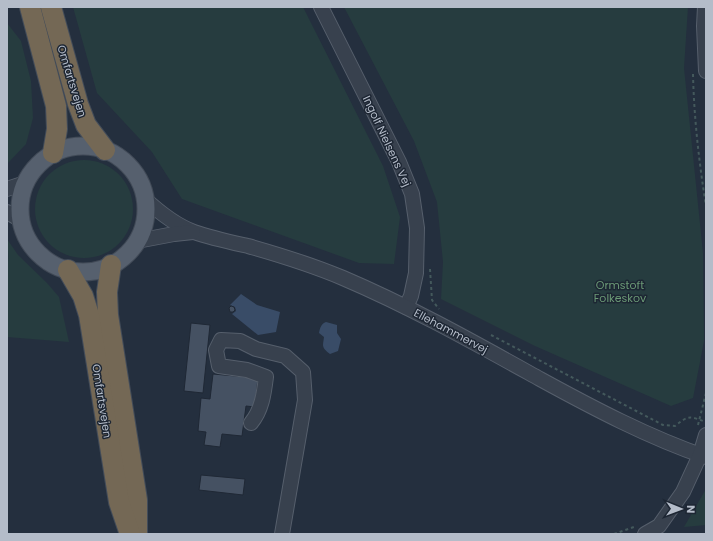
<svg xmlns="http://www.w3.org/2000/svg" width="713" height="541" viewBox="0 0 713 541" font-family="Poppins,sans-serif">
	<rect width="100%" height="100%" fill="#242f3e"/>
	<g fill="#263c3f">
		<polygon points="73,7 303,7 383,166 400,217 394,264 359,263 182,199 152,152 97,93"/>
		<polygon points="344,7 688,7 684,68 703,253 704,341 693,398 671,406 535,346 441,299 443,262 437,202 414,141"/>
		<polygon points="7,23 21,41 31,81 33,118 26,144 7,164"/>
		<circle cx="84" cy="209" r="49"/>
		<path d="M7,239L18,255L47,283L59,297L69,342L7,337V265C10,257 7,249 7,239Z"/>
		<polygon points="706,489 706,525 684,527"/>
	</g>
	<g fill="#394c67">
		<polygon points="241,294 257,305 280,312 276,332 258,335 232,314 236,311 235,307 230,305"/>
		<path d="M326,322L337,325V333L341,339L338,351L330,354C321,347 323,346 324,337L319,333C320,328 321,324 326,322Z"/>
	</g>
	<g fill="#455162" stroke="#1f2835">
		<polygon points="231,306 234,307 235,310 233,312 230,312 229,308"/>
		<polygon points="191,323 210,325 203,393 184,391"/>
		<polygon points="213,374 258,378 255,407 246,406 242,436 222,434 220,447 204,445 206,432 198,431 201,398 210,399"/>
		<polygon points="201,475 245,479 243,495 199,490"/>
	</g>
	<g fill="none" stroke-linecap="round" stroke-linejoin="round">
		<defs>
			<g id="minor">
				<polyline points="321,7 399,162 412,194 417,228 416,273 411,296 406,307"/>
				<polyline points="705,7 704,26 706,71"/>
				<polyline points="7,189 25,183"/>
				<path d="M145,199C159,212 175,225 194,232C211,238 230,242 248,246C280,255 312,265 343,278C411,307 475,343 540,379C593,408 648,437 706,457"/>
				<polyline points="7,212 21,220"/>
				<polyline points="137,241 174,234 193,232"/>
				<path d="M251,423C262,410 264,393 266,377L247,370L219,366L216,350L221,340L240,341L256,349L285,356L303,372L305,400L282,534"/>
				<polyline points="645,534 659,526 683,492 700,455 706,435"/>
			</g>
			<circle id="major" cx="83" cy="209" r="63"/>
			<g id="highway">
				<polyline points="30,7 56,106 57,129 53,153"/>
				<polyline points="51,7 78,104 86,125 105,150"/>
				<polyline points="111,265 107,292 108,315 137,500 137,534"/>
				<polyline points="68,270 83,296 89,315 119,502 130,534"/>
			</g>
		</defs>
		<use href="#minor" stroke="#565f6c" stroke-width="16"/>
		<use href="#major" stroke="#414a57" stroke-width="19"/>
		<use href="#highway" stroke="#434c59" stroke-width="22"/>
		<g stroke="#44595c" stroke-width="2" stroke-dasharray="3 3" stroke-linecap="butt">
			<path d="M693,74C694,118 699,162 706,206"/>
			<polyline points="430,269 432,300 439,309"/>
			<path d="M491,335L663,425L675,426C689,415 689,416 706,422"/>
			<polyline points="698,425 706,393"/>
			<polyline points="614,534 634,527"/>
		</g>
		<use href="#minor" stroke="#38414e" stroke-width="14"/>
		<use href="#major" stroke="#56606e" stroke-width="17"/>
		<use href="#highway" stroke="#746855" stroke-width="20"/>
	</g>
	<g text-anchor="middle" stroke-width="3" stroke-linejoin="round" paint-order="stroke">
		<g font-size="11" fill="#b4bcc9" stroke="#1d2633">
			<text transform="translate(72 81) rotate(73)" y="4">Omfartsvejen</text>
			<text transform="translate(387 141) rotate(65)" y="4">Ingolf Nielsens Vej</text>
			<text transform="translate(451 331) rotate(28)" y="4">Ellehammervej</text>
			<text transform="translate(102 401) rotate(81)" y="4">Omfartsvejen</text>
		</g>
		<g font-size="11" fill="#6b9a76" stroke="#1d2633">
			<text x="620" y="289">Ormstoft<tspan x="620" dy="13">Folkeskov</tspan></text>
		</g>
	</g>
	<rect width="713" height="541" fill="none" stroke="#b4bcc9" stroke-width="16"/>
	<g transform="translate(681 509) rotate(91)" stroke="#1d2633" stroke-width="3" paint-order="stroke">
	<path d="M0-3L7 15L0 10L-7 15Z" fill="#b4bcc9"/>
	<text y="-6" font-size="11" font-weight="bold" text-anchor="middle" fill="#b4bcc9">N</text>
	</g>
</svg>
